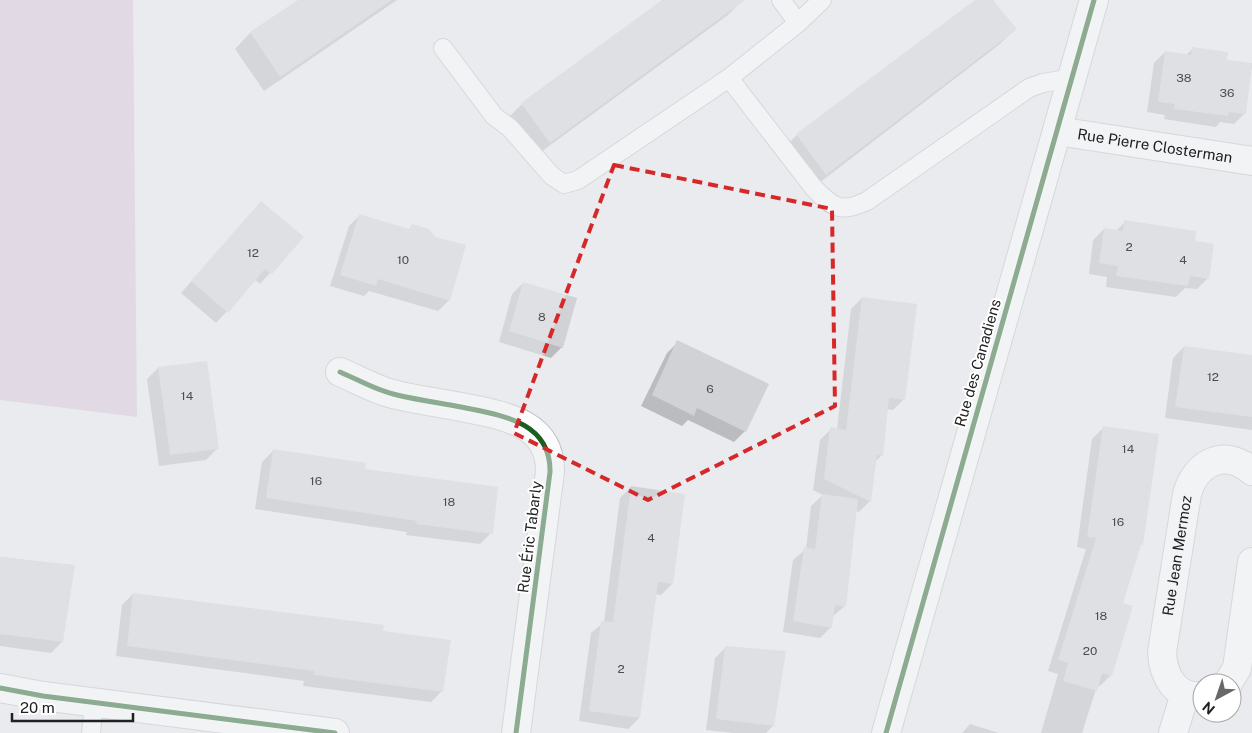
<svg xmlns="http://www.w3.org/2000/svg" width="1252" height="733" viewBox="0 0 1252 733" font-family="'Public Sans',sans-serif">
	<rect width="100%" height="100%" fill="#e9ebef"/>
	<polygon fill="#d8c6d7" points="0,0 133,0 137,417 0,400"/>
	<g fill="#0003">
		<polygon points="300,0 397,0 264,91 235,49 250,33"/>
		<polygon points="664,0 743,0 728,15 534,157 507,119 522,104"/>
		<polygon points="977,0 991,0 1015,29 1000,44 810,190 781,150 797,135"/>
		<polygon points="1193,48 1225,61 1252,65 1245,113 1234,124 1220,122 1216,127 1164,119 1165,115 1147,112 1154,63 1165,52 1186,55"/>
		<polygon points="261,202 302,237 260,284 255,280 216,323 181,293"/>
		<polygon points="360,215 449,300 438,311 369,291 364,296 330,286 349,226"/>
		<polygon points="1125,222 1193,242 1208,278 1197,289 1185,288 1176,297 1106,287 1107,277 1089,274 1093,240 1104,229 1116,231"/>
		<polygon points="523,283 562,347 551,358 499,342 512,294"/>
		<polygon points="862,298 904,399 893,410 886,409 882,455 874,463 870,501 859,512 856,511 845,606 832,617 831,627 820,638 783,632 793,560 806,549 811,506 823,495 813,490 820,440 831,429 837,430 851,309"/>
		<polygon points="678,342 745,431 734,442 688,420 682,426 641,406 667,353"/>
		<polygon points="1184,347 1252,356 1252,430 1165,418 1173,358"/>
		<polygon points="158,368 217,449 206,460 159,466 147,379"/>
		<polygon points="1103,428 1122,604 1111,675 1100,686 1097,686 1082,733 1041,733 1058,674 1048,671 1086,549 1077,547 1092,439"/>
		<polygon points="273,451 364,470 491,533 480,544 406,535 407,532 255,509 262,462"/>
		<polygon points="631,487 672,584 661,595 655,594 639,718 628,729 579,721 591,633 604,622 620,498"/>
		<polygon points="0,557 73,566 62,642 51,653 0,646"/>
		<polygon points="133,594 381,632 442,691 431,702 303,686 304,681 116,656 122,605"/>
		<polygon points="725,648 773,726 766,733 734,733 706,730 715,658"/>
		<polygon points="970,724 999,733 962,733"/>
	</g>
	<g fill="#d0d2d6">
		<polygon points="298,0 392,0 280,77 250,32"/>
		<polygon points="662,0 745,0 550,143 521,103"/>
		<polygon points="975,0 993,0 1017,29 826,175 796,134"/>
		<polygon points="1192,47 1228,52 1227,60 1252,63 1246,114 1229,112 1228,116 1174,109 1175,104 1158,102 1165,51 1191,55"/>
		<polygon points="261,201 304,237 272,274 265,269 228,313 191,281"/>
		<polygon points="359,214 409,229 412,224 429,229 435,237 466,245 450,301 378,279 376,286 340,275"/>
		<polygon points="1124,220 1196,231 1195,241 1214,244 1209,279 1190,276 1188,286 1116,276 1118,266 1099,263 1104,228 1123,231"/>
		<polygon points="523,282 577,298 563,348 509,331"/>
		<polygon points="862,297 917,304 905,400 889,398 883,456 877,455 871,502 824,479 830,427 846,430"/>
		<polygon points="677,340 769,384 746,432 697,408 694,416 652,395"/>
		<polygon points="1184,346 1252,355 1252,417 1175,407"/>
		<polygon points="207,361 219,449 170,455 158,367"/>
		<polygon points="1103,426 1159,434 1143,545 1141,545 1123,603 1133,606 1112,676 1102,673 1097,691 1063,681 1068,663 1058,660 1096,538 1087,537"/>
		<polygon points="273,449 366,463 365,469 498,487 493,534 416,524 417,521 266,498"/>
		<polygon points="631,486 685,494 673,584 658,582 640,718 589,711 601,621 613,622"/>
		<polygon points="822,494 858,499 846,607 835,605 832,628 793,621 804,547 815,549"/>
		<polygon points="0,557 75,565 63,642 0,634"/>
		<polygon points="133,593 384,625 383,631 451,640 443,692 314,675 314,671 127,646"/>
		<polygon points="725,646 786,651 774,726 716,719"/>
	</g>
	<g fill="none" stroke-linecap="round" stroke-linejoin="round">
		<defs>
			<g id="service">
				<polyline points="781,0 798,23"/>
				<polyline points="443,48 494,116 510,128 552,176 564,184 578,180 729,78 798,23 822,0"/>
				<path d="M729,78L813,187C832,207 840,214 867,201L1029,88L1043,83L1073,78"/>
				<polyline points="91,733 94,703"/>
			</g>
			<g id="minor">
				<path id="s1" d="M1057,131L1252,161"/>
				<path d="M340,372C359,380 377,391 397,395C418,400 440,403 461,407C500,415 551,421 550,472L516,733"/>
				<polyline points="1228,683 1237,668 1252,562"/>
				<polyline points="0,688 43,696 335,733"/>
				<path id="s2" d="M1202,696C1175,699 1163,675 1162,652L1187,494C1196,462 1225,448 1252,471"/>
				<polyline points="886,733 1094,0"/>
				<polyline points="1173,733 1185,694"/>
			</g>
		</defs>
		<use href="#service" stroke="#bebfc1" stroke-width="20"/>
		<use href="#minor" stroke="#bebfc1" stroke-width="30"/>
		<use href="#service" stroke="#fcfcfd" stroke-width="18"/>
		<use href="#minor" stroke="#fcfcfd" stroke-width="28"/>
		<defs>
			<g id="cycleway">
				<path d="M340,372C359,380 377,391 397,395C418,400 440,403 461,407C500,415 551,421 550,472L516,733"/>
				<polyline points="0,688 43,696 335,733"/>
				<polyline points="886,733 1094,0"/>
			</g>
		</defs>
		<use href="#cycleway" stroke="#fff" stroke-width="8"/>
		<use href="#cycleway" stroke="#1b5e20" stroke-width="5"/>
	</g>
	<path d="M0 0H1252V733H0ZM614,165L832,209L835,406L648,500L514,433Z" fill="#e9ebef" fill-opacity=".55" fill-rule="evenodd"/>
	<path fill="none" stroke="#d62828" stroke-width="4" stroke-dasharray="10 6" stroke-linejoin="round" d="M614,165L832,209L835,406L648,500L514,433Z"/>
	<g text-anchor="middle" stroke-width="4" stroke-linejoin="round" paint-order="stroke">
		<g font-size="12" fill="#4d4d4e">
			<text x="1184" y="82">38</text>
			<text x="1227" y="97">36</text>
			<text x="1129" y="251">2</text>
			<text x="253" y="257">12</text>
			<text x="403" y="264">10</text>
			<text x="1183" y="264">4</text>
			<text x="542" y="321">8</text>
			<text x="1213" y="381">12</text>
			<text x="710" y="393">6</text>
			<text x="187" y="400">14</text>
			<text x="1128" y="453">14</text>
			<text x="316" y="485">16</text>
			<text x="449" y="506">18</text>
			<text x="1118" y="526">16</text>
			<text x="651" y="542">4</text>
			<text x="1101" y="620">18</text>
			<text x="1090" y="655">20</text>
			<text x="621" y="673">2</text>
		</g>
		<g font-size="15" fill="#212121" stroke="#fff">
			<text dy="5" stroke="none"><textPath href="#s1" startOffset="99">Rue Pierre Closterman</textPath></text>
			<text transform="translate(978 363) rotate(-74)" y="5">Rue des Canadiens</text>
			<text transform="translate(530 537) rotate(-83)" y="5">Rue Éric Tabarly</text>
			<text dy="5" stroke="none"><textPath href="#s2" startOffset="165">Rue Jean Mermoz</textPath></text>
		</g>
	</g>
	<g transform="translate(1217 698) rotate(220)"><circle r="24" fill="#ffffff" stroke="#a6a6a6"/>
	<path d="M0-4L9 19L0 12L-9 19Z" fill="#676869"/>
	<text y="-8" font-size="14" font-weight="bold" text-anchor="middle" fill="#212121">N</text>
	</g>
	<path d="M12 713v8h121v-8" fill="none" stroke="#212121" stroke-width="2.5"/>
	<text x="20" y="713" font-size="15" fill="#212121" stroke="#ffffff" stroke-width="4" paint-order="stroke">20 m</text>
</svg>
